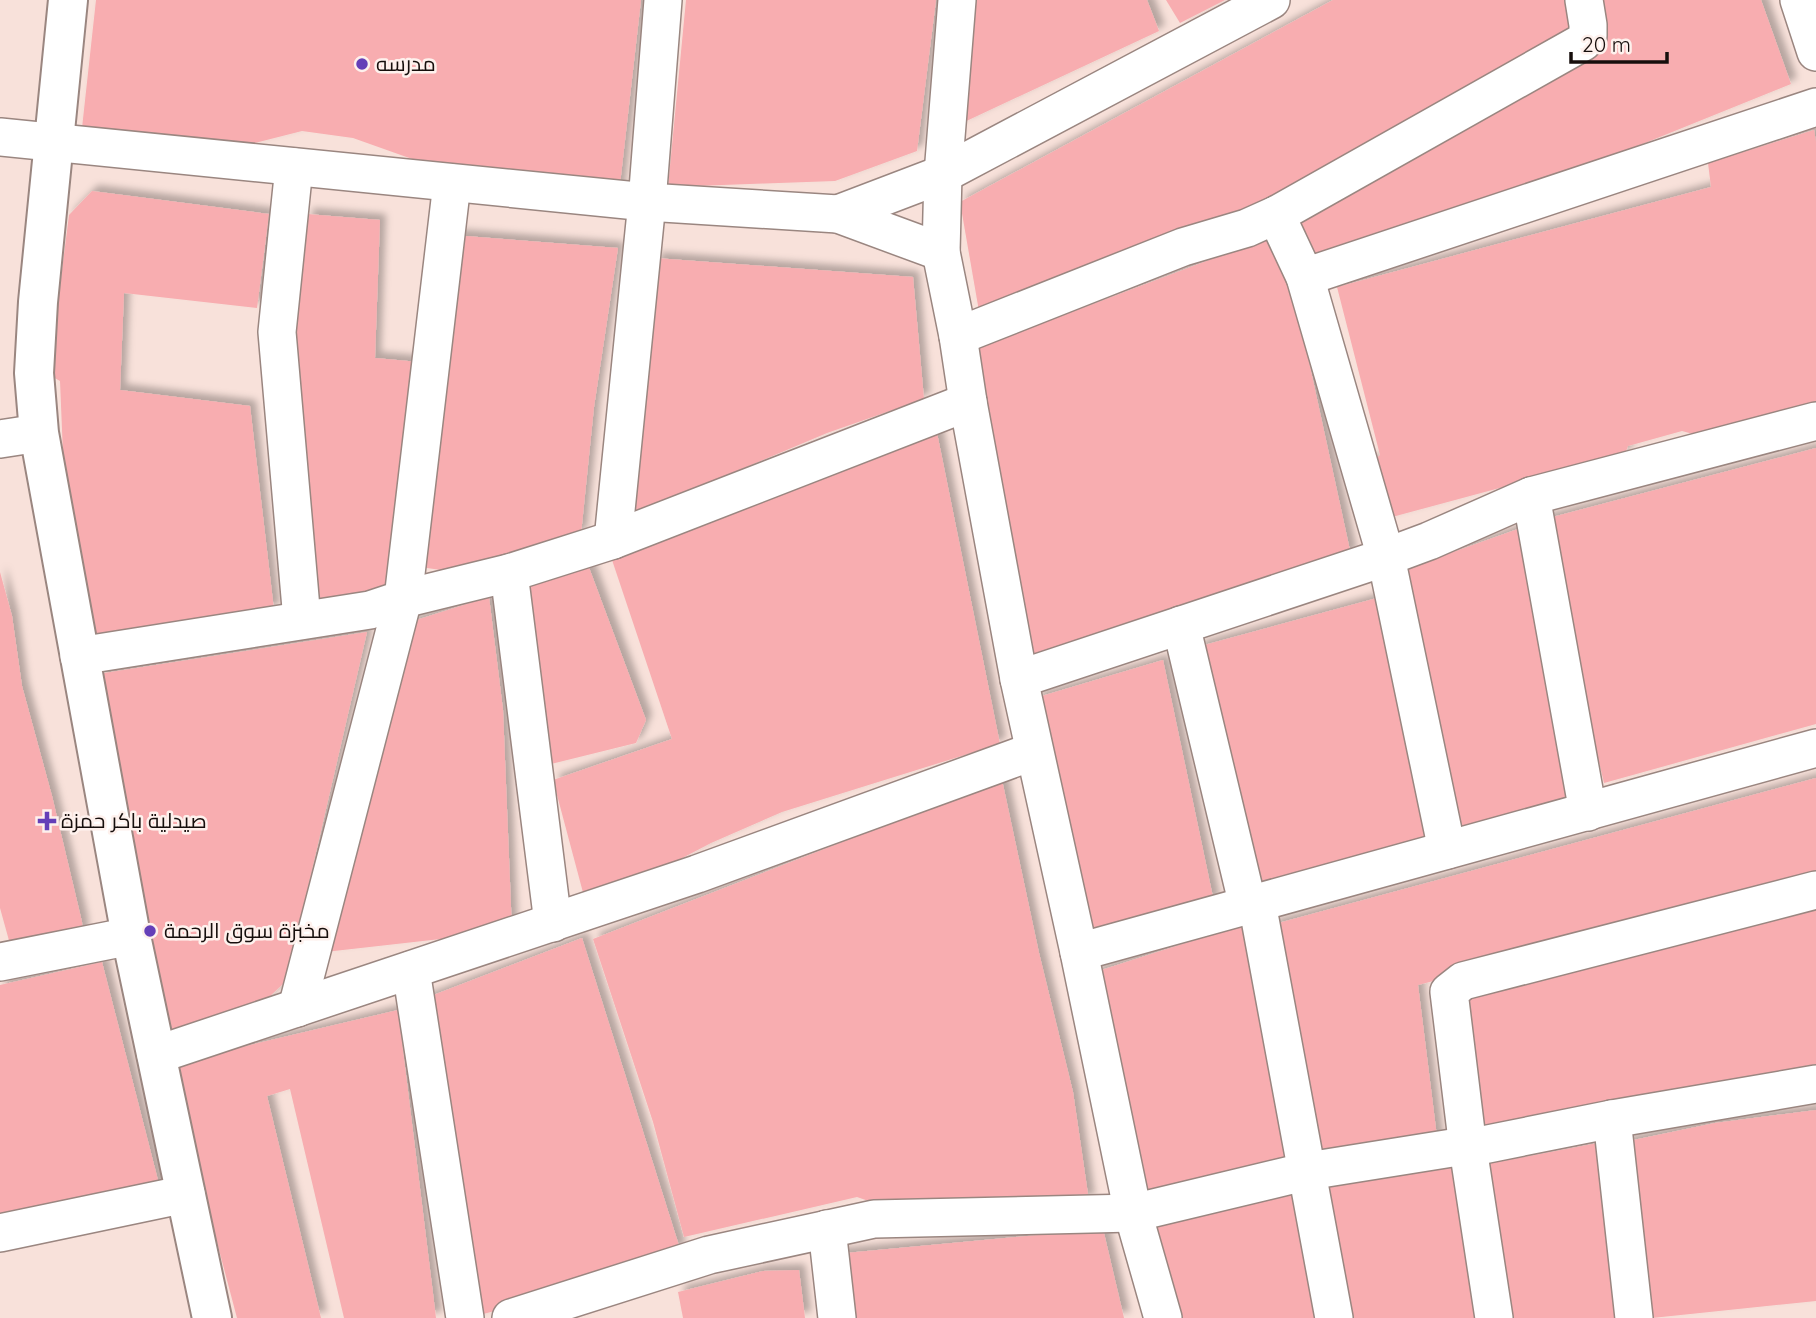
<svg xmlns="http://www.w3.org/2000/svg" width="1816" height="1318" viewBox="0 0 1816 1318" font-family="Quicksand,Cairo,sans-serif">
	<defs>
		<filter id="shadow"><feDropShadow dx="6" dy="-6" stdDeviation="3.5" flood-color="#0004"/></filter>
	</defs>
	<rect width="100%" height="100%" fill="#f8e1da"/>
	<g fill="#f8adb0" filter="url(#shadow)">
		<polygon points="96,0 641,0 619,193 429,165 353,138 302,131 239,147 82,128"/>
		<polygon points="686,0 936,0 917,151 835,181 668,187"/>
		<polygon points="972,0 1147,0 1159,31 960,124"/>
		<polygon points="1166,0 1225,0 1180,23"/>
		<polygon points="1333,0 1564,0 1579,33 1251,218 980,317 960,202"/>
		<polygon points="1591,0 1761,0 1791,84 1588,166 1310,257 1293,217 1605,47 1587,2"/>
		<polygon points="1814,130 1816,142 1816,409 1704,437 1682,431 1628,446 1625,454 1381,520 1369,465 1380,455 1337,287 1711,187 1708,163"/>
		<polygon points="92,191 269,214 257,308 124,293 120,390 250,406 274,610 85,644 67,551 60,381 51,376 60,286 69,215"/>
		<polygon points="307,214 380,220 375,358 419,362 394,590 316,605 289,405"/>
		<polygon points="453,235 618,248 594,407 581,534 462,573 413,566"/>
		<polygon points="1270,237 1297,307 1351,555 1026,664 969,351"/>
		<polygon points="655,258 913,277 924,399 827,433 632,515"/>
		<polygon points="935,423 1000,744 782,812 711,843 617,892 585,900 553,780 672,739 608,548"/>
		<polygon points="1816,448 1816,724 1604,783 1541,520"/>
		<polygon points="1518,529 1578,793 1461,832 1397,572"/>
		<polygon points="585,557 646,720 636,743 551,764 522,584"/>
		<polygon points="0,572 12,616 22,686 52,796 82,922 83,938 13,955 0,908"/>
		<polygon points="489,597 503,710 512,931 325,952 410,622"/>
		<polygon points="1377,598 1436,838 1250,889 1197,647"/>
		<polygon points="367,632 291,960 284,983 253,1012 164,1037 98,674"/>
		<polygon points="1163,660 1214,902 1083,939 1035,698"/>
		<polygon points="1816,778 1816,881 1418,985 1438,1145 1310,1163 1271,925"/>
		<polygon points="1002,780 1039,953 1073,1092 1089,1201 880,1205 857,1197 684,1237 653,1122 593,939"/>
		<polygon points="1816,907 1816,1064 1482,1127 1455,996"/>
		<polygon points="1245,924 1292,1171 1144,1203 1092,973"/>
		<polygon points="582,938 680,1249 615,1279 472,1317 423,999"/>
		<polygon points="102,962 161,1192 0,1227 0,985"/>
		<polygon points="398,1010 436,1318 344,1318 290,1089 267,1096 321,1318 237,1318 170,1064"/>
		<polygon points="1816,1110 1816,1301 1652,1318 1624,1142 1715,1123"/>
		<polygon points="1598,1143 1632,1318 1502,1318 1477,1166"/>
		<polygon points="1455,1162 1475,1318 1342,1318 1319,1183"/>
		<polygon points="1295,1194 1318,1318 1167,1318 1143,1226"/>
		<polygon points="1103,1229 1124,1318 845,1318 835,1254"/>
		<polygon points="799,1270 805,1318 683,1318 678,1292 763,1271"/>
	</g>
	<g fill="none" stroke-linecap="round" stroke-linejoin="round">
		<defs>
			<g id="street">
				<polyline points="957,0 943,174 941,252 958,336 968,402 1019,679 1079,952 1133,1213 1163,1318"/>
				<polyline points="1799,0 1816,52"/>
				<polyline points="0,137 647,202 838,214 941,252"/>
				<polyline points="294,167 277,332 302,620"/>
				<polyline points="838,214 943,174 1271,0"/>
				<polyline points="1305,277 1816,107"/>
				<polyline points="958,336 1183,247 1247,228 1276,215 1583,42 1588,36 1588,25 1584,0"/>
				<polyline points="0,439 39,433"/>
				<polyline points="1531,496 1588,812"/>
				<polyline points="613,540 647,202 663,0"/>
				<polyline points="509,573 553,923"/>
				<polyline points="1181,625 1248,906"/>
				<polyline points="79,656 370,610 403,599 509,573 613,540 968,402"/>
				<polyline points="1019,679 1386,557 1305,277 1276,215"/>
				<polyline points="1447,850 1386,557 1429,541 1531,496 1816,421"/>
				<polyline points="1257,903 1334,1318"/>
				<polyline points="1079,952 1816,748"/>
				<polyline points="0,962 131,936"/>
				<polyline points="411,970 465,1318"/>
				<polyline points="297,1008 403,599 452,183"/>
				<polyline points="156,1055 697,874 1034,751"/>
				<polyline points="1612,1119 1634,1318"/>
				<polyline points="827,1229 837,1318"/>
				<polyline points="0,1233 186,1194"/>
				<polyline points="511,1318 709,1255 874,1219 1133,1213 1308,1171 1452,1148 1468,1148 1612,1119 1816,1084"/>
				<polyline points="1494,1318 1468,1148 1449,992 1463,981 1816,890"/>
			</g>
			<polyline id="secondary" points="68,0 38,302 34,373 39,433 131,936 212,1318"/>
		</defs>
		<use href="#street" stroke="#9a8680" stroke-width="40"/>
		<use href="#secondary" stroke="#9a8680" stroke-width="42"/>
		<use href="#street" stroke="#fff" stroke-width="37"/>
		<use href="#secondary" stroke="#fff" stroke-width="38"/>
	</g>
	<g fill="#653fb8" stroke="#fef1ed" stroke-width="2.5">
		<circle cx="362" cy="64" r="7"/>
		<path d="M43.5 810.5h7v7h7v7h-7v7h-7v-7h-7v-7h7z"/>
		<circle cx="150" cy="931" r="7"/>
	</g>
	<g text-anchor="middle" stroke-width="5" stroke-linejoin="round" paint-order="stroke">
		<g font-size="21" fill="#160e0c" stroke="#fef1ed" text-anchor="start">
			<text x="376" y="71">مدرسه</text>
			<text x="61" y="828">صيدلية باكر حمزة</text>
			<text x="164" y="938">مخبزة سوق الرحمة</text>
		</g>
	</g>
	<path d="M1571 52v10h96v-10" fill="none" stroke="#160e0c" stroke-width="3.5"/>
	<text x="1582" y="52" font-size="21" fill="#160e0c" stroke="#fef1ed" stroke-width="5" paint-order="stroke">20 m</text>
</svg>
